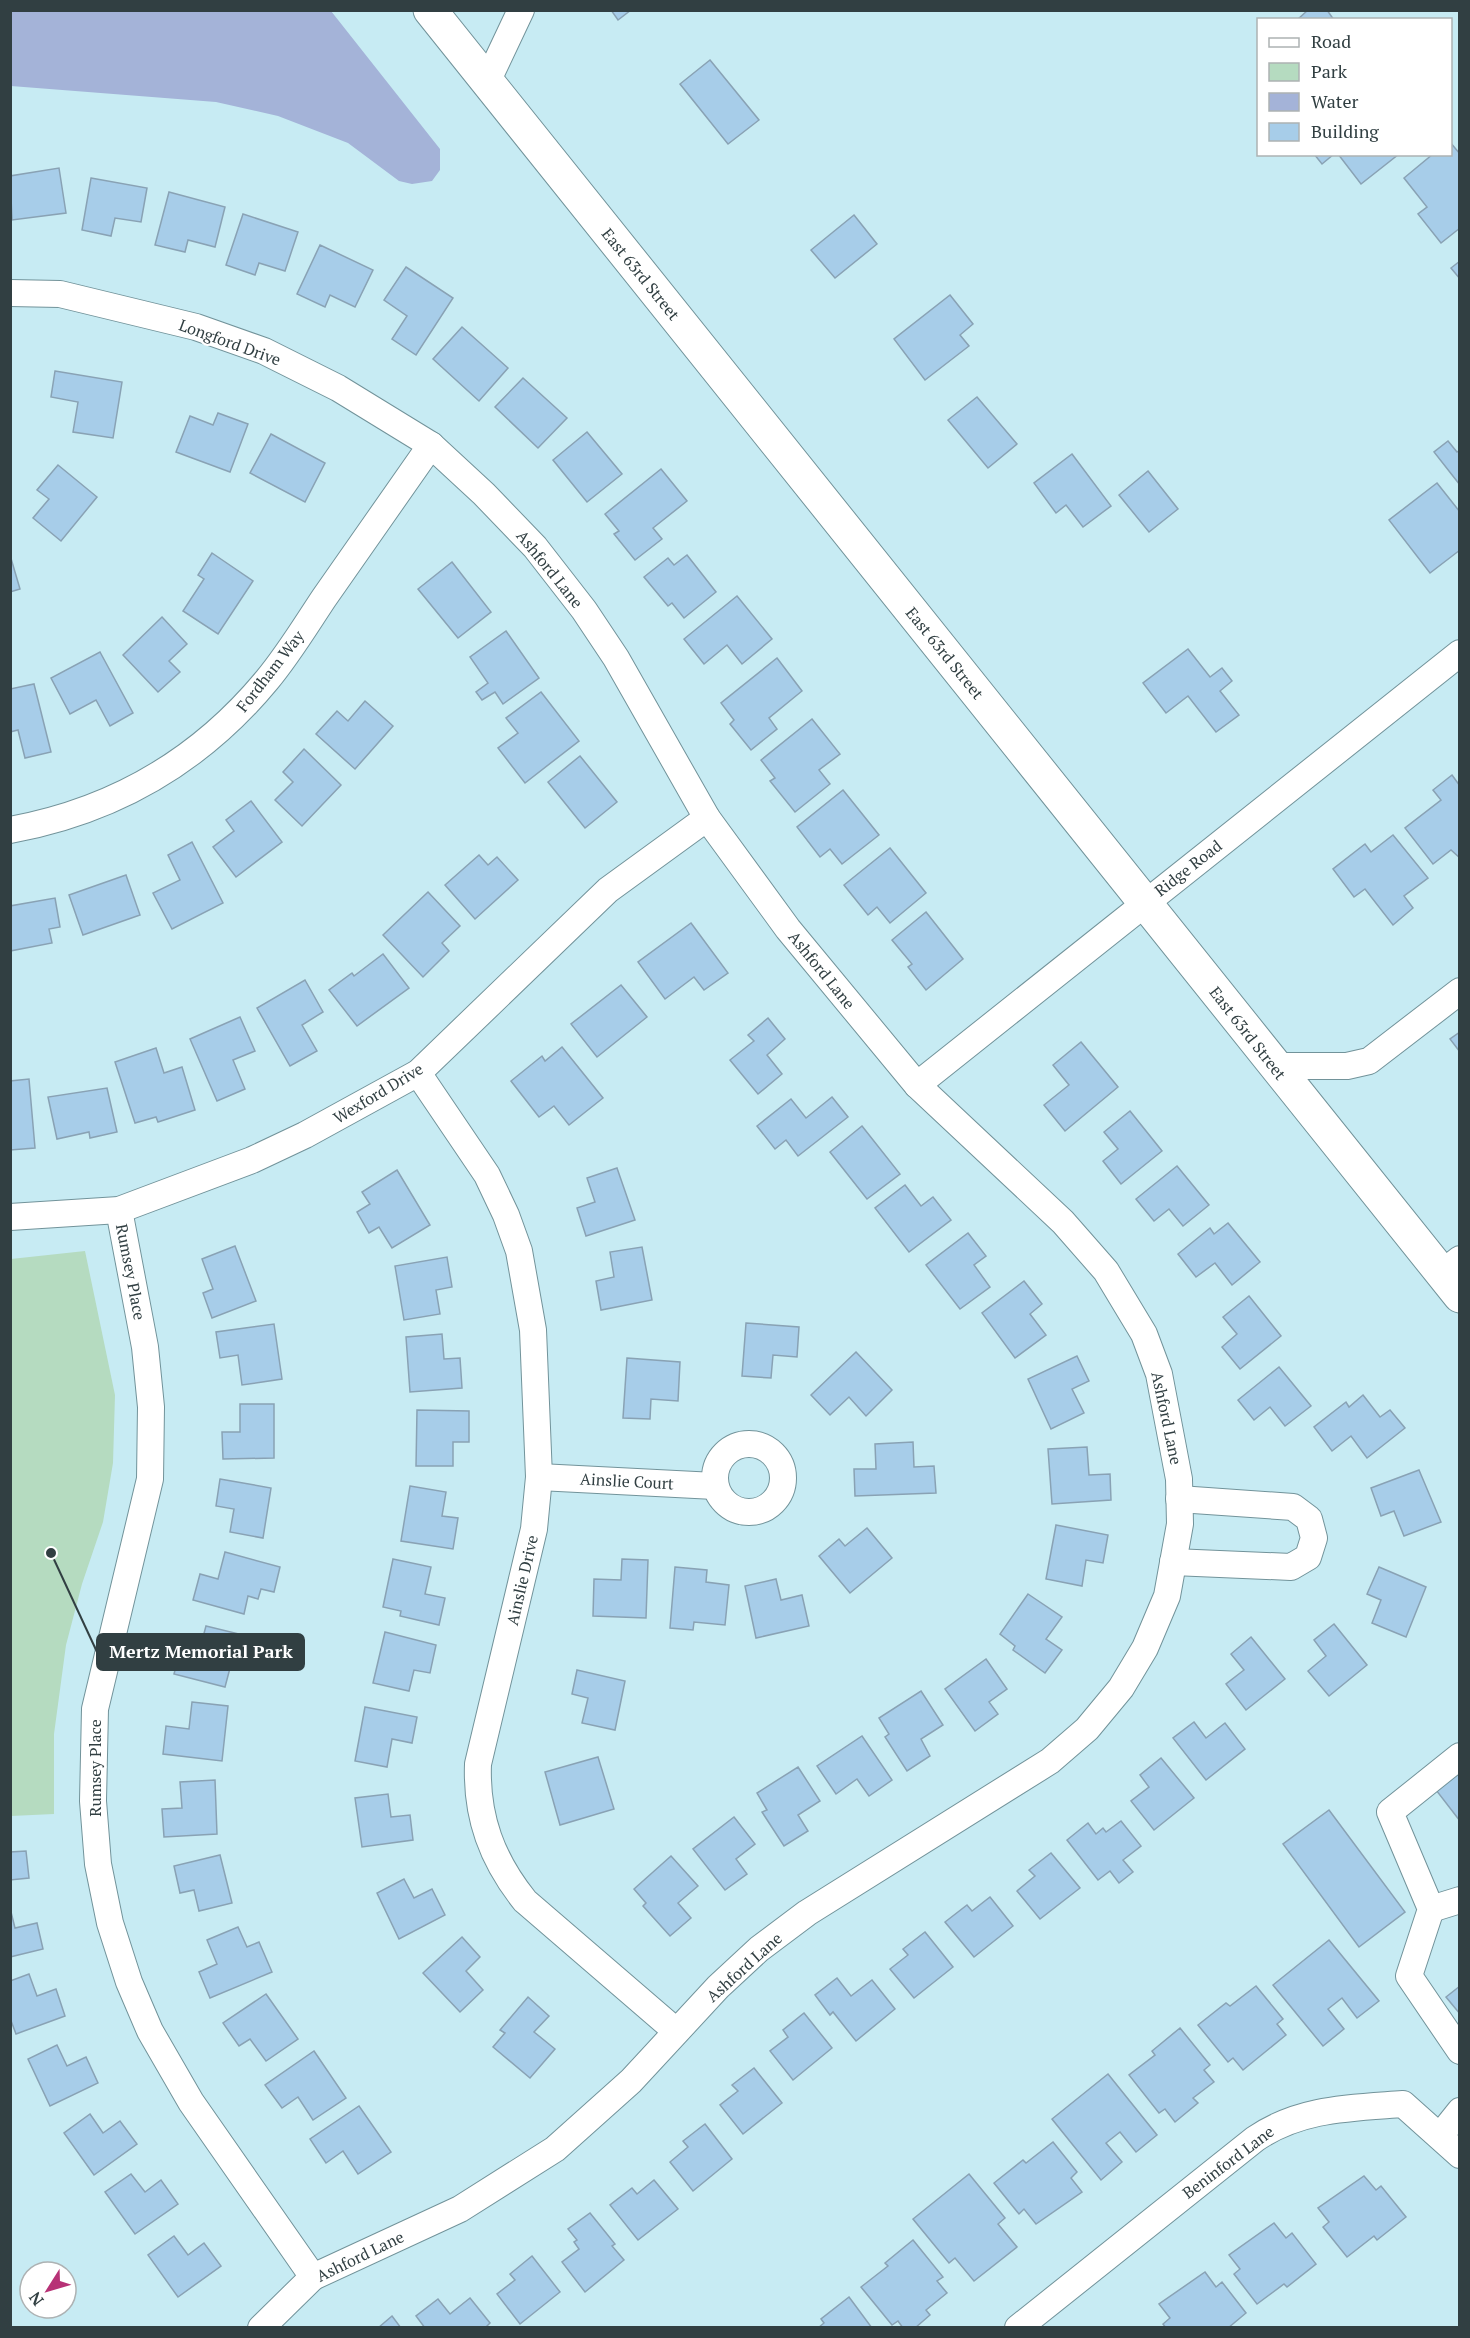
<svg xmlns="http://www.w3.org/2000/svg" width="1470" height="2338" viewBox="0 0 1470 2338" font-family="'PT Serif',serif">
	<rect width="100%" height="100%" fill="#c7ebf3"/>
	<polygon fill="#b5dbc0" points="85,1251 115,1395 113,1463 103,1522 82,1584 66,1645 54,1734 54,1814 11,1816 11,1259"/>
	<polygon fill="#a4b3d8" points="10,11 331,11 440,149 440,170 432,181 412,184 399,181 348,143 278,116 216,102 11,86"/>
	<g fill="#a7cde9" stroke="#89a2b4" stroke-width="1.5">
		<polygon points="611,10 631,10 618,20"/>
		<polygon points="1308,10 1327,10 1334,20 1297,20"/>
		<polygon points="710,60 759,120 728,144 680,84"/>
		<polygon points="1450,142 1460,154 1460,228 1441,243 1418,214 1427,207 1404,178 1433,154 1450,154"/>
		<polygon points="1314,154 1334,154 1322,164"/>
		<polygon points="1338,154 1399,154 1361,184"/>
		<polygon points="59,168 66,213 12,220 10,176"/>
		<polygon points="91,178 147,188 141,222 115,218 111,236 82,230"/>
		<polygon points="169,192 225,207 215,247 188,240 185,252 155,245"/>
		<polygon points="243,214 298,232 285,271 259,263 255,275 226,265"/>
		<polygon points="854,215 877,244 835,278 811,250"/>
		<polygon points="320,245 373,270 355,307 330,295 325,307 297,294"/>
		<polygon points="1460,261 1460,279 1451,268"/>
		<polygon points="406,267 453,298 416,355 392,339 407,316 384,300"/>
		<polygon points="950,295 973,324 960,335 969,346 925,380 894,339"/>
		<polygon points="462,327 508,368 479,401 433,359"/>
		<polygon points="55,371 122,382 113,438 73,432 78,402 51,397"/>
		<polygon points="523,378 567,418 538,448 495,407"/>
		<polygon points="977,397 1017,444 988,468 948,420"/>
		<polygon points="218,413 248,424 230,472 176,452 190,416 213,425"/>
		<polygon points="587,432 622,474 587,502 553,460"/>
		<polygon points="271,434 325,463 305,502 250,473"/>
		<polygon points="1448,441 1457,452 1460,450 1460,485 1434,452"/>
		<polygon points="1072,454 1111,506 1083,527 1066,505 1056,513 1034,483"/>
		<polygon points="58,465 97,497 61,541 33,518 49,499 37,490"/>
		<polygon points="661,469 687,501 653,528 662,539 635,560 614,534 619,531 605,514"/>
		<polygon points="1148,471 1178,509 1149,532 1119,495"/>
		<polygon points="1437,483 1460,512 1460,550 1430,573 1389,520"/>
		<polygon points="212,553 253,581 218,634 183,611 204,579 198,575"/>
		<polygon points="10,555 20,589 10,592"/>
		<polygon points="687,555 716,592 684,618 672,603 668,606 644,577 668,558 674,565"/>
		<polygon points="452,562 491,612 458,638 418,589"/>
		<polygon points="737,596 772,639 742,664 727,645 704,664 684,639"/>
		<polygon points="162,617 187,644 169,661 180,672 158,692 123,655"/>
		<polygon points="506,631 539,678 503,704 495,692 482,700 476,692 488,683 470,657"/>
		<polygon points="1188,649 1210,677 1222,668 1232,681 1220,691 1239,715 1216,732 1188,696 1166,713 1143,683"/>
		<polygon points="100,652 133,713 110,726 96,700 70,714 51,678"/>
		<polygon points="777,658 802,691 769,718 777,729 751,750 730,724 734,720 721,703"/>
		<polygon points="34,684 51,752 25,758 18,730 10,732 10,689"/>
		<polygon points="541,692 579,741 525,783 498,748 518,733 506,718"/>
		<polygon points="365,701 393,726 355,769 316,734 337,711 348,721"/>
		<polygon points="812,719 840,754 819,770 830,784 795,812 770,781 775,778 761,760"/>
		<polygon points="304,749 341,785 302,826 275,800 293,782 283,772"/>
		<polygon points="580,756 617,802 585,828 548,782"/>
		<polygon points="1452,775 1460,786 1460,858 1451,850 1433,864 1405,828 1441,800 1433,790"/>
		<polygon points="843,790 879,835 842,864 830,849 820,857 797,827"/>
		<polygon points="251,801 282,842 236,877 213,847 234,831 226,820"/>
		<polygon points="1393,835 1428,878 1404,896 1413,908 1393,925 1365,889 1354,897 1333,869 1365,844 1371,852"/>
		<polygon points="192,842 223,903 172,929 153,893 180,880 168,855"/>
		<polygon points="890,848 926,893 890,923 877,907 868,915 844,885"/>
		<polygon points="479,855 488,865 497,857 518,880 475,919 445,885"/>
		<polygon points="126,875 140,915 83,935 69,895"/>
		<polygon points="428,892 460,926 442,943 449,951 423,977 383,935"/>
		<polygon points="55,898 60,927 49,929 52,943 10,951 10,906"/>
		<polygon points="926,912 963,959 926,990 908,967 912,964 892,940"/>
		<polygon points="691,923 728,973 704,990 694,977 665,999 638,962"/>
		<polygon points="383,954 409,988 357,1026 329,990 352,973 354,976"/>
		<polygon points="305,980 323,1012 302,1025 317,1051 290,1066 257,1008"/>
		<polygon points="621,985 647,1017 597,1057 571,1024"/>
		<polygon points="240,1017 255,1051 233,1060 245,1089 217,1101 190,1039"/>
		<polygon points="768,1018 785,1039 767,1055 782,1074 758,1094 730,1060 754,1041 748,1035"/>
		<polygon points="1460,1032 1460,1052 1450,1039"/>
		<polygon points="1081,1042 1118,1087 1065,1131 1044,1105 1069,1085 1053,1065"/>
		<polygon points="562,1047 603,1098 569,1125 554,1106 539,1117 511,1081 542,1056 545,1061"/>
		<polygon points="156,1048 164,1073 182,1067 195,1110 158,1122 156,1117 135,1123 115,1062"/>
		<polygon points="29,1079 35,1148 10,1150 10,1081"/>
		<polygon points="107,1088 117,1132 90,1138 89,1132 57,1139 48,1097"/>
		<polygon points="832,1097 848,1117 798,1156 786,1140 775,1149 757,1126 791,1099 806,1118"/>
		<polygon points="1130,1111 1162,1151 1121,1184 1103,1161 1118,1149 1104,1132"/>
		<polygon points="862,1126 900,1174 867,1199 830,1152"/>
		<polygon points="1177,1166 1209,1205 1183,1226 1169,1209 1154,1221 1136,1199"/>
		<polygon points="617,1168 635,1220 586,1236 577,1208 595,1202 587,1178"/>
		<polygon points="397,1170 430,1225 392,1248 379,1227 369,1233 357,1212 370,1204 362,1192"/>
		<polygon points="905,1185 921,1206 933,1197 951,1220 909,1252 875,1208"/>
		<polygon points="1228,1223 1260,1262 1232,1285 1215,1263 1196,1277 1178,1254 1210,1228 1214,1234"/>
		<polygon points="968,1233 986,1256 974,1265 990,1287 960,1309 926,1265"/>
		<polygon points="235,1246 256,1301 212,1318 203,1293 213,1289 202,1259"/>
		<polygon points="642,1247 652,1300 601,1310 596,1281 614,1277 610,1252"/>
		<polygon points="447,1257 452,1287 436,1290 440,1314 404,1320 395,1266"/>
		<polygon points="1024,1281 1042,1304 1030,1314 1046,1335 1015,1358 982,1313"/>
		<polygon points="1249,1296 1281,1336 1240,1369 1222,1347 1237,1334 1223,1317"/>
		<polygon points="746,1323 799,1327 797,1357 773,1355 771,1378 742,1376"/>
		<polygon points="274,1324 282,1379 242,1385 238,1355 220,1358 216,1332"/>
		<polygon points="442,1334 444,1359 460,1358 462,1388 410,1392 406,1337"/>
		<polygon points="856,1352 892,1390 866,1416 849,1397 830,1415 811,1395"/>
		<polygon points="1077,1356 1089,1381 1072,1389 1084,1413 1051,1429 1028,1379"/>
		<polygon points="627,1358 680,1362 678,1401 651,1399 650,1419 623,1418"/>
		<polygon points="1279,1367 1311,1406 1285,1426 1270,1407 1254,1420 1238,1400"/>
		<polygon points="1363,1395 1380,1417 1390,1410 1405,1428 1367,1458 1351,1436 1332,1451 1314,1427 1346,1402 1349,1407"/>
		<polygon points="240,1404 274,1404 274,1458 223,1459 222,1432 240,1432"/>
		<polygon points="417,1410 469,1411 469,1442 453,1442 453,1466 416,1466"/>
		<polygon points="913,1442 914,1467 934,1466 936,1493 855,1496 854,1469 876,1469 875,1444"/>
		<polygon points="1087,1447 1089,1475 1110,1474 1111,1500 1052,1504 1048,1449"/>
		<polygon points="1419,1470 1441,1522 1404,1536 1394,1511 1381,1516 1371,1488"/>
		<polygon points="220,1479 271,1488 263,1538 230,1532 234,1509 216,1506"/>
		<polygon points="410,1486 446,1492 442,1516 458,1518 453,1549 401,1541"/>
		<polygon points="1056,1525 1108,1535 1103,1563 1086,1560 1082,1586 1046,1579"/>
		<polygon points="867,1528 892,1558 850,1593 819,1556 839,1539 845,1546"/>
		<polygon points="225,1552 280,1567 274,1592 261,1589 258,1599 248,1596 244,1614 193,1600 200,1574 218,1579"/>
		<polygon points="393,1559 431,1567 425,1594 445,1598 439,1625 400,1616 401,1611 383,1607"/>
		<polygon points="622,1559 648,1560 646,1618 593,1616 594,1579 621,1580"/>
		<polygon points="675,1567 707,1570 706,1582 729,1585 725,1625 694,1622 693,1630 670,1628"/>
		<polygon points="1379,1567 1426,1587 1406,1637 1372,1623 1381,1600 1367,1594"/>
		<polygon points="776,1579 781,1600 802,1595 809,1626 756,1638 745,1586"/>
		<polygon points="1028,1594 1062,1617 1046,1639 1062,1650 1045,1673 1013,1650 1015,1646 1000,1634"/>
		<polygon points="1334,1624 1367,1665 1329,1696 1308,1671 1326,1656 1314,1640"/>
		<polygon points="206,1626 239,1634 225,1687 174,1674 181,1647 199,1652"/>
		<polygon points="385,1632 436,1645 430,1673 414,1670 409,1691 373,1683"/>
		<polygon points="1251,1637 1285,1679 1246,1710 1226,1684 1244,1670 1231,1654"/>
		<polygon points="986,1659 1007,1689 989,1702 998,1714 975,1731 945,1689"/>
		<polygon points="577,1670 625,1681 615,1730 582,1723 588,1698 572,1694"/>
		<polygon points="921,1691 943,1725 921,1739 930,1756 907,1771 885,1737 889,1734 879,1718"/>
		<polygon points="192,1702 228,1706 222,1761 163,1754 166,1726 189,1729"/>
		<polygon points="365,1707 417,1717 412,1743 392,1739 387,1767 355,1761"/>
		<polygon points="1194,1722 1206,1738 1225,1723 1245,1749 1206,1780 1173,1738"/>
		<polygon points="862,1736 892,1780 869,1796 857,1779 836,1794 817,1766"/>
		<polygon points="598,1757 614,1809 560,1825 545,1772"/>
		<polygon points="1161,1758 1194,1798 1154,1830 1131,1801 1149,1787 1140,1775"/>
		<polygon points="798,1767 820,1801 798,1815 808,1831 784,1846 762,1812 767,1810 757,1793"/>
		<polygon points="1460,1771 1460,1821 1436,1790"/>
		<polygon points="215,1780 217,1834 164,1837 162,1809 182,1808 180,1782"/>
		<polygon points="388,1794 391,1817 410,1815 413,1840 362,1847 355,1798"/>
		<polygon points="1329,1810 1405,1912 1359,1947 1283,1844"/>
		<polygon points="734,1817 755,1844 736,1859 747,1874 725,1890 693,1849"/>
		<polygon points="1121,1821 1141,1846 1123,1860 1133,1872 1119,1883 1110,1871 1098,1880 1067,1840 1088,1823 1096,1834 1103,1828 1106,1832"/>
		<polygon points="26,1851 29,1878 10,1880 10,1852"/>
		<polygon points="1051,1853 1080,1888 1040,1919 1017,1891 1035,1876 1029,1870"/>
		<polygon points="220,1855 232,1903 199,1911 194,1890 180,1893 174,1866"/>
		<polygon points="671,1856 698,1886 678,1903 691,1918 670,1936 643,1906 646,1903 634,1889"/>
		<polygon points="404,1879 414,1898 432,1889 445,1915 399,1939 377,1893"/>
		<polygon points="990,1897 1013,1926 974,1957 945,1922 967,1905 972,1911"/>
		<polygon points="10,1908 15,1928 37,1923 43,1949 10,1957"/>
		<polygon points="238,1927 247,1947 259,1942 272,1972 210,1998 199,1972 217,1964 207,1940"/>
		<polygon points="925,1932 953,1967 914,1998 890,1969 908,1955 903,1949"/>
		<polygon points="462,1937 480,1957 466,1971 483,1990 460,2012 423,1973"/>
		<polygon points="1329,1940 1379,2001 1357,2018 1342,1998 1328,2009 1344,2029 1323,2046 1273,1985"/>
		<polygon points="29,1974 37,1996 56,1989 65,2016 16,2034 10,2018 10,1981"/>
		<polygon points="837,1978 851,1996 872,1980 895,2009 856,2041 833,2012 830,2015 815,1995"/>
		<polygon points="1256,1986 1283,2019 1277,2024 1286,2035 1243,2070 1233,2058 1228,2062 1198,2025 1226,2003 1230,2006"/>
		<polygon points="1460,1986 1460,2014 1446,1997"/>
		<polygon points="266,1994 298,2039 266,2061 250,2039 239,2046 223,2023"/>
		<polygon points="528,1997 549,2016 534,2032 555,2049 530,2078 493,2047 505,2033 500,2030"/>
		<polygon points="804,2013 832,2048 793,2080 770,2051 788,2037 783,2030"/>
		<polygon points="1180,2028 1210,2065 1204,2070 1214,2082 1193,2098 1198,2103 1175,2122 1165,2109 1159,2113 1129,2075 1155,2055 1152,2051"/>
		<polygon points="57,2045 67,2066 86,2057 98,2083 50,2106 28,2059"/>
		<polygon points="314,2051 346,2098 313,2120 298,2097 282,2108 265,2085"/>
		<polygon points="754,2068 782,2103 743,2134 720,2105 738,2091 732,2085"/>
		<polygon points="1108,2074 1157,2135 1136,2152 1120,2132 1106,2143 1122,2162 1101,2180 1052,2119"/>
		<polygon points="359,2106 391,2152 358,2174 343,2151 326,2163 310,2139"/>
		<polygon points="90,2114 103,2133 120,2121 137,2144 94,2175 64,2133"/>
		<polygon points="705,2124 732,2159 693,2191 670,2162 688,2147 683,2141"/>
		<polygon points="1053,2142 1077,2172 1071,2178 1082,2192 1036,2224 1024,2209 1019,2214 994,2183 1023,2160 1026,2163"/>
		<polygon points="131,2174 145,2192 161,2180 178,2204 135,2234 105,2192"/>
		<polygon points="969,2174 1005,2218 998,2224 1017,2247 974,2281 955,2258 949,2263 913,2219"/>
		<polygon points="1364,2176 1376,2190 1381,2186 1406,2217 1377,2240 1374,2236 1347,2257 1323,2227 1329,2222 1318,2208"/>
		<polygon points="654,2180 678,2209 638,2240 610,2205 632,2188 637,2194"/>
		<polygon points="590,2213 615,2244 612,2246 624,2260 585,2292 562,2262 579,2249 574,2242 577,2240 568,2229"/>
		<polygon points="1274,2223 1286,2238 1292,2233 1316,2264 1287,2287 1284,2284 1257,2304 1234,2274 1240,2269 1229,2255"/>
		<polygon points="174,2236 188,2255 204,2243 221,2266 178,2297 148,2255"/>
		<polygon points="913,2240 943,2277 937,2281 947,2293 926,2310 930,2315 915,2328 903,2328 898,2321 892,2325 861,2287 888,2266 885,2263"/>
		<polygon points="532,2256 560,2292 520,2324 497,2294 515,2280 510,2274"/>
		<polygon points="1205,2272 1216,2287 1222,2282 1246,2313 1228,2328 1166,2328 1163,2324 1170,2318 1159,2304"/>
		<polygon points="849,2297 872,2328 818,2328 824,2323 821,2319"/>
		<polygon points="470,2298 490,2323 485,2328 425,2328 416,2316 438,2299 450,2314"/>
		<polygon points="392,2316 401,2328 378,2328"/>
	</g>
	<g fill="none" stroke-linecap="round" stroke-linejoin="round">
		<defs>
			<g id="minor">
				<polyline points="487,82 521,10"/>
				<polyline points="10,293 60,294 196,327 264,351 338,388 431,445 484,494 535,547 584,610 616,658 707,818 788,929 917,1085 1063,1222 1106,1271 1144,1334 1159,1374 1179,1479 1180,1524 1167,1596 1145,1648 1121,1688 1087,1729 1050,1761 807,1913 759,1949 718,1987 631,2081 555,2149 460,2209 313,2277 261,2328"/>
				<path d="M10,830C114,811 200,761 267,680C288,655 306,625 324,598C360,547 395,496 431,445"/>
				<polyline points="1274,1066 1347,1066 1369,1061 1460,991"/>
				<path d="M418,1073L487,1175L506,1215L519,1251L533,1330L539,1477L534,1529L478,1764C476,1817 492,1860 525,1901L676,2031"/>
				<polyline points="917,1085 1460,653"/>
				<polyline points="119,1210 145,1347 151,1407 150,1479 95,1709 93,1801 98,1864 110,1923 129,1982 150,2031 191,2102 313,2277"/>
				<polyline points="10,1217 119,1210 252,1160 305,1135 418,1073 608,890 707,818"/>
				<polyline points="1442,1273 1460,1259"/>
				<circle cx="749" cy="1478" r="34"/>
				<polyline points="539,1477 715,1486"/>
				<polyline points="1173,1562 1291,1567 1308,1557 1314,1538 1309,1519 1293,1507 1179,1499"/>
				<polyline points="1460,1756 1390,1812 1431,1909 1409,1976 1460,2051"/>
				<polyline points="1431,1909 1460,1900"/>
				<polyline points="1440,2136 1460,2111"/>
				<path d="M1018,2328L1255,2139C1300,2108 1350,2108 1403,2104L1460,2155"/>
			</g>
			<polyline id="major" points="430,10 1460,1296"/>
		</defs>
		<use href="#minor" stroke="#72939a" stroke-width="28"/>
		<use href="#major" stroke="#72939a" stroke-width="35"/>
		<use href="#minor" stroke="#fff" stroke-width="26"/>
		<use href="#major" stroke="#fff" stroke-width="33"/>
	</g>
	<g text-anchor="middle" stroke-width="4.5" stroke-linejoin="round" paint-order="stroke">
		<g font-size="16" fill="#313f42" stroke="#fff">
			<text transform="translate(641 274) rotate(51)" y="6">East 63rd Street</text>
			<text transform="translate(230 342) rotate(20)" y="6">Longford Drive</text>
			<text transform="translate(550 569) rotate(51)" y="6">Ashford Lane</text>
			<text transform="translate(945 653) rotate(51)" y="6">East 63rd Street</text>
			<text transform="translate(270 671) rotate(-52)" y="6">Fordham Way</text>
			<text transform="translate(1188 868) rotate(-38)" y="6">Ridge Road</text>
			<text transform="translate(822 970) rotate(51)" y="6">Ashford Lane</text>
			<text transform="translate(1248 1033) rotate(52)" y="6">East 63rd Street</text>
			<text transform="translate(378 1093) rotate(-31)" y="6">Wexford Drive</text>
			<text transform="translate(131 1272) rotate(79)" y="6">Rumsey Place</text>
			<text transform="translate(1167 1418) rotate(78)" y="6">Ashford Lane</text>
			<text transform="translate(627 1481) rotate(3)" y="6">Ainslie Court</text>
			<text transform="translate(522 1580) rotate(-77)" y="6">Ainslie Drive</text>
			<text transform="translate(95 1768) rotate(-90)" y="6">Rumsey Place</text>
			<text transform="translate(744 1967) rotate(-42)" y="6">Ashford Lane</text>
			<text transform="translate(1228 2162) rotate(-37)" y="6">Beninford Lane</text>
			<text transform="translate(360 2256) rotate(-26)" y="6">Ashford Lane</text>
		</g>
	</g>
	<path fill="none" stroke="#313f42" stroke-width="2" d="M51 1553L97 1652"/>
	<circle fill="#313f42" stroke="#fff" stroke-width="2" cx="51" cy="1553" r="6"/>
	<rect fill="#313f42" stroke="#313f42" stroke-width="2" x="97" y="1634" width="207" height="36" rx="6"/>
	<g font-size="18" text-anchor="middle" font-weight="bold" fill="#fff">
		<text x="201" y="1658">Mertz Memorial Park</text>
	</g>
	<rect width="1470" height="2338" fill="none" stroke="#313f42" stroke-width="24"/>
	<rect x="1257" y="18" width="195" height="138" fill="#ffffff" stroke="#adb2b3" stroke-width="1.5"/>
	<rect x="1269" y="38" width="30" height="9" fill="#ffffff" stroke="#adb2b3" stroke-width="1.5"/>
	<text x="1311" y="48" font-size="18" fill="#313f42">Road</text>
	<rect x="1269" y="63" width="30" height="18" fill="#b5dbc0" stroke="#adb2b3" stroke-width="1.5"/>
	<text x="1311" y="78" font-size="18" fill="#313f42">Park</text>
	<rect x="1269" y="93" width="30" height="18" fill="#a4b3d8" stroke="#adb2b3" stroke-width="1.5"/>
	<text x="1311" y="108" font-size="18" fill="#313f42">Water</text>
	<rect x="1269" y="123" width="30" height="18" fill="#a7cde9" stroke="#adb2b3" stroke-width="1.5"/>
	<text x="1311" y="138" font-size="18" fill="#313f42">Building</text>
	<g transform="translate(48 2290) rotate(233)"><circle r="28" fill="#ffffff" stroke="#adb2b3" stroke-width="1.5"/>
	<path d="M0-4.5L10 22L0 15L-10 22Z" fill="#b73276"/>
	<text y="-9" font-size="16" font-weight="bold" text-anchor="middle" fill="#313f42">N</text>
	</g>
</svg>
